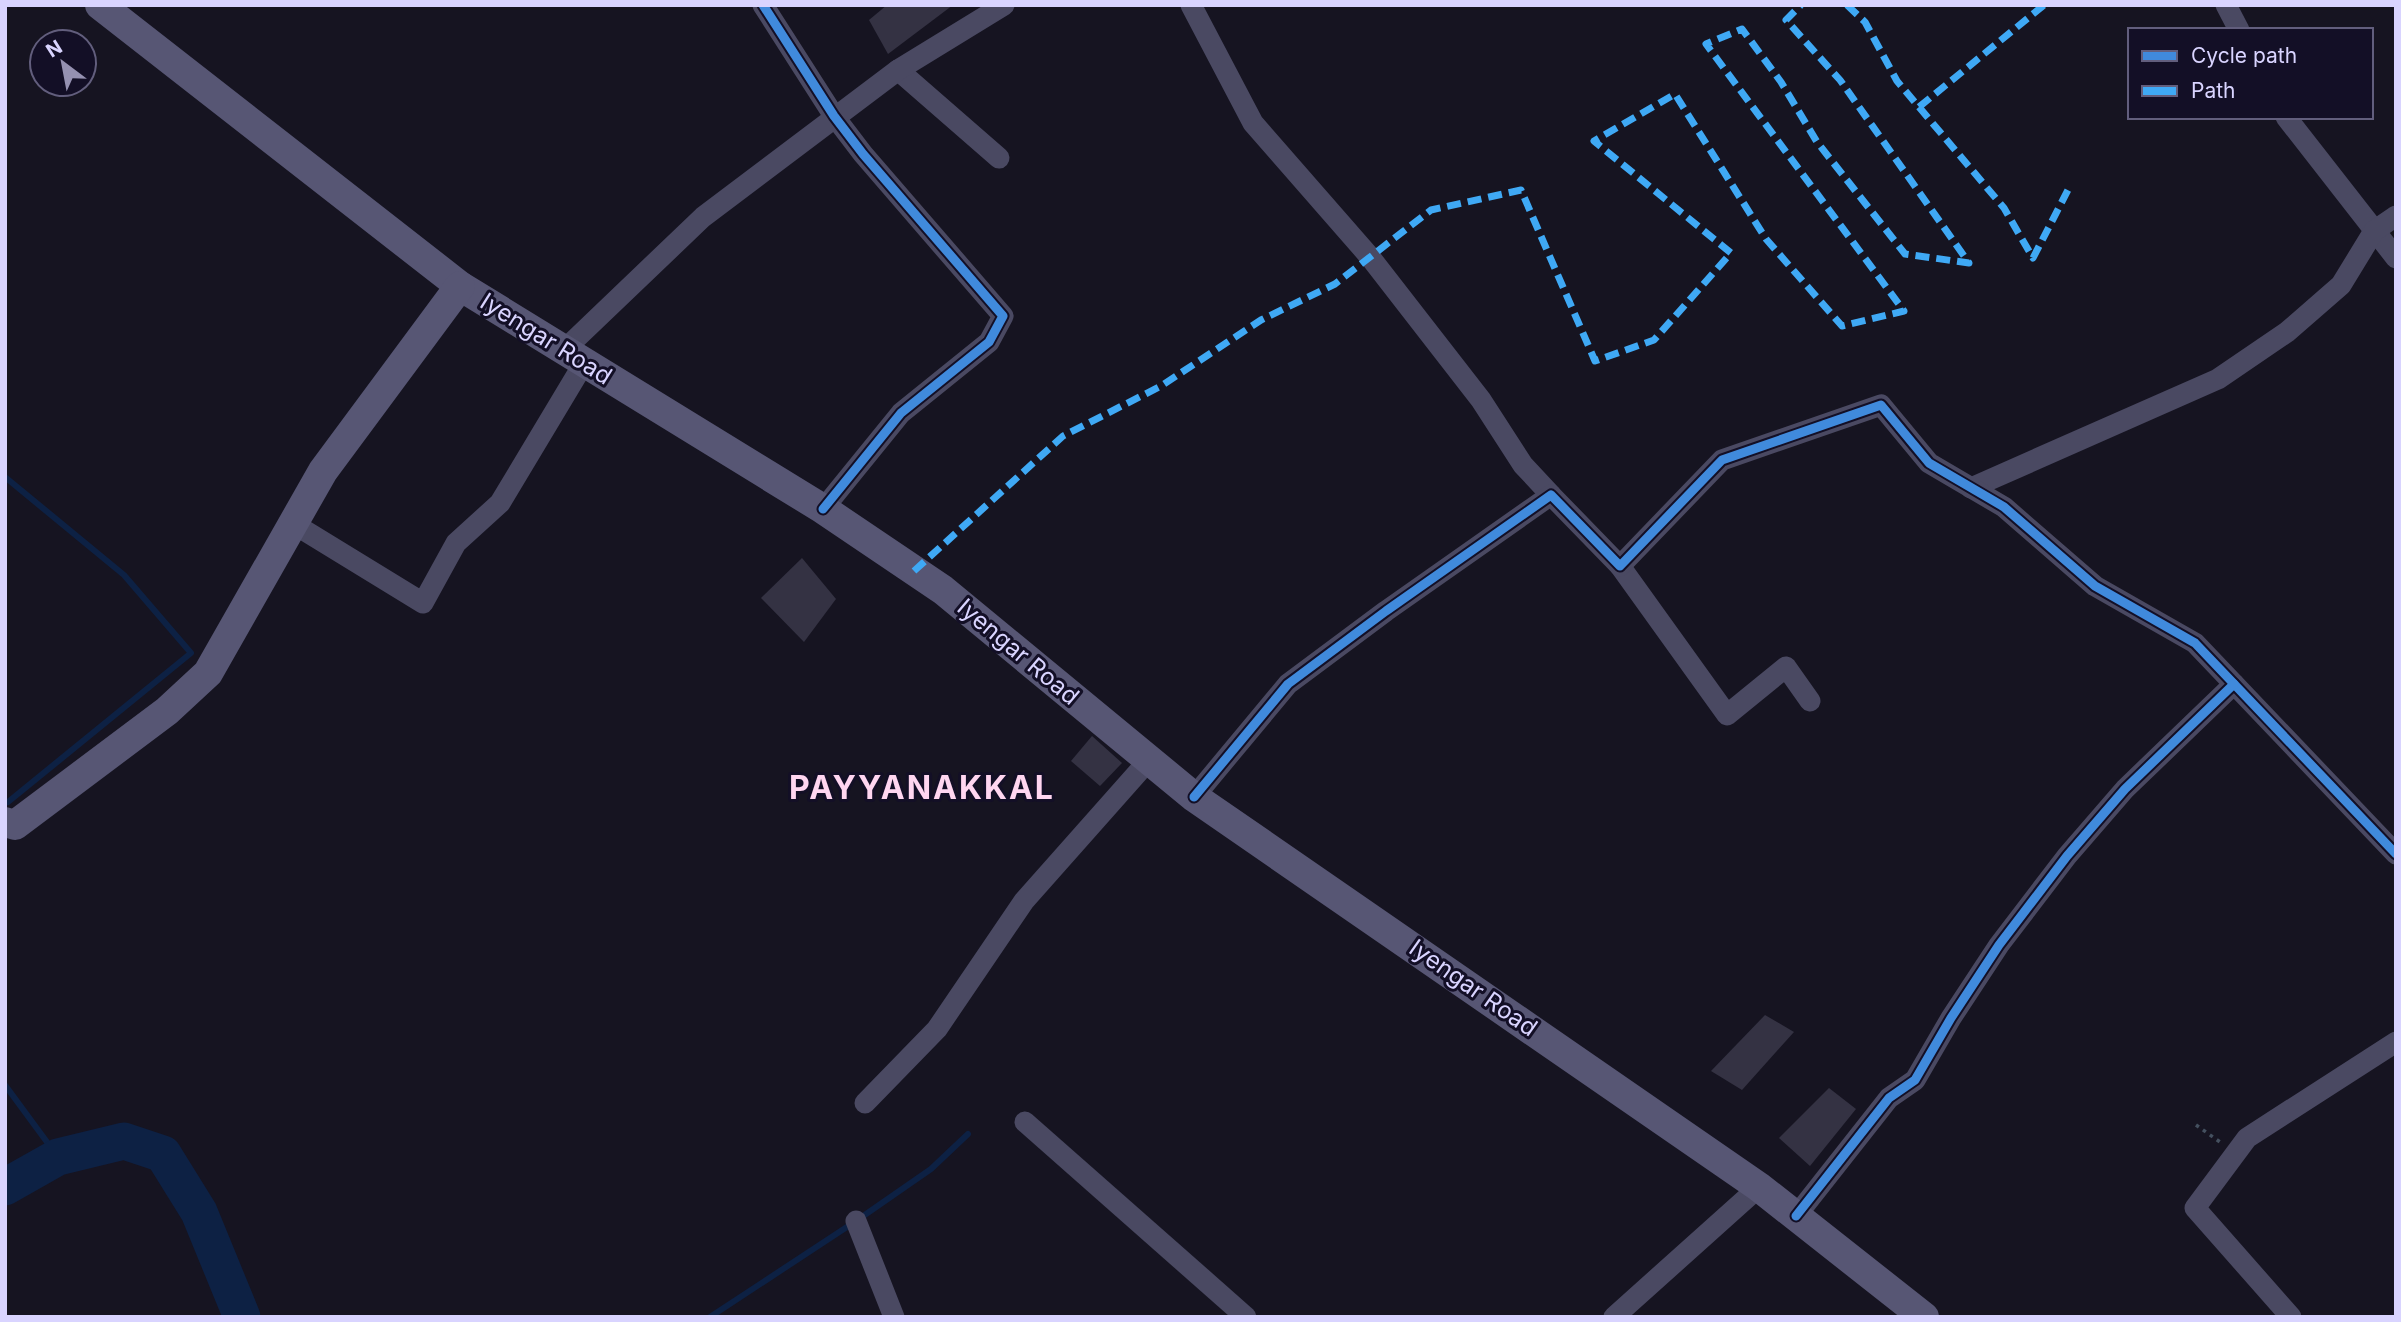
<svg xmlns="http://www.w3.org/2000/svg" width="2401" height="1322" viewBox="0 0 2401 1322" font-family="Inter,sans-serif">
	<rect width="100%" height="100%" fill="#161421"/>
	<g fill="none" stroke-linecap="round" stroke-linejoin="round">
		<g stroke="#0d2144" stroke-width="6">
			<polyline points="5,477 124,575 191,653 8,802"/>
			<polyline points="5,1085 58,1157"/>
			<polyline points="710,1317 856,1221 931,1169 968,1134"/>
		</g>
		<polyline stroke="#0d2144" stroke-width="37" points="5,1187 58,1157 124,1141 163,1154 199,1212 242,1317"/>
	</g>
	<g fill="#343243">
		<polygon points="887,5 953,5 888,54 869,20"/>
		<polygon points="802,558 836,599 804,642 761,598"/>
		<polygon points="1092,736 1122,763 1100,786 1071,761"/>
		<polygon points="1765,1015 1794,1032 1742,1090 1711,1071"/>
		<polygon points="1829,1088 1856,1109 1810,1166 1779,1138"/>
	</g>
	<g fill="none" stroke-linecap="round" stroke-linejoin="round">
		<polyline stroke="#44505f" stroke-width="3.5" stroke-dasharray="3.5 5" stroke-linecap="butt" points="2196,1125 2220,1142"/>
		<g stroke="#4a4962" stroke-width="21">
			<polyline points="763,5 834,116 863,154 1003,316 989,342 901,413 823,509"/>
			<polyline points="1191,5 1253,123 1370,257 1481,400 1523,465 1551,495"/>
			<polyline points="2226,5 2239,30"/>
			<polyline points="898,70 999,158"/>
			<polyline points="2286,117 2396,258"/>
			<polyline points="564,350 703,217 898,70 1004,5"/>
			<polyline points="1971,488 2218,379 2287,332 2341,285 2374,231 2396,216"/>
			<polyline points="294,524 423,603 456,543 500,503 584,363"/>
			<polyline points="1620,566 1727,715 1786,667 1810,701"/>
			<polyline points="1194,797 1288,684 1386,611 1551,495 1620,566 1722,460 1881,405 1929,463 2004,507 2095,586 2195,643 2396,854"/>
			<polyline points="865,1103 937,1029 1024,901 1149,760"/>
			<polyline points="1025,1122 1246,1317"/>
			<polyline points="1796,1216 1889,1098 1915,1080 1951,1018 1999,945 2067,856 2125,789 2234,684"/>
			<polyline points="856,1221 894,1317"/>
			<polyline points="1614,1317 1759,1187"/>
			<polyline points="2291,1317 2195,1208 2247,1138 2396,1042"/>
		</g>
		<g stroke="#575674" stroke-width="30">
			<polyline points="100,5 460,286 823,509 943,590 1194,797 1759,1187 1924,1317"/>
			<polyline points="5,822 15,825 167,711 208,673 323,471 460,286"/>
		</g>
		<g stroke="#3fa9f5" stroke-width="7" stroke-dasharray="14 7" stroke-linecap="butt">
			<polyline points="1847,5 1865,22 1897,81 2004,208 2033,258 2069,188"/>
			<polyline points="1919,107 2044,5"/>
			<polyline points="914,571 1063,436 1161,386 1261,320 1335,284 1431,210 1521,190 1595,361 1654,340 1731,253 1594,141 1675,94 1766,239 1842,326 1904,311 1706,44 1742,29 1781,82 1817,142 1905,254 1969,263 1840,80 1786,20 1801,5"/>
		</g>
		<defs>
			<g id="cycleway">
				<polyline points="763,5 834,116 863,154 1003,316 989,342 901,413 823,509"/>
				<polyline points="1194,797 1288,684 1386,611 1551,495 1620,566 1722,460 1881,405 1929,463 2004,507 2095,586 2195,643 2396,854"/>
				<polyline points="1796,1216 1889,1098 1915,1080 1951,1018 1999,945 2067,856 2125,789 2234,684"/>
			</g>
		</defs>
		<use href="#cycleway" stroke="#130f26" stroke-width="13"/>
		<use href="#cycleway" stroke="#408adc" stroke-width="9"/>
	</g>
	<g text-anchor="middle" stroke-width="6" stroke-linejoin="round" paint-order="stroke">
		<g font-size="24" fill="#d9d4ff" stroke="#130f26">
			<text transform="translate(546 339) rotate(32)" y="8">Iyengar Road</text>
			<text transform="translate(1018 652) rotate(40)" y="8">Iyengar Road</text>
			<text transform="translate(1473 988) rotate(35)" y="8">Iyengar Road</text>
		</g>
		<g font-size="32" font-weight="bold" letter-spacing="2" fill="#ffd6f0" stroke="#130f26">
			<text x="922" y="799">PAYYANAKKAL</text>
		</g>
	</g>
	<rect width="2401" height="1322" fill="none" stroke="#d9d4ff" stroke-width="14"/>
	<rect x="2128" y="28" width="245" height="91" fill="#130f26" stroke="#625e7d" stroke-width="2"/>
	<rect x="2142" y="51" width="35" height="10" fill="#408adc" stroke="#625e7d" stroke-width="2"/>
	<text x="2191" y="63" font-size="21" fill="#d9d4ff">Cycle path</text>
	<rect x="2142" y="86" width="35" height="10" fill="#3fa9f5" stroke="#625e7d" stroke-width="2"/>
	<text x="2191" y="98" font-size="21" fill="#d9d4ff">Path</text>
	<g transform="translate(63 63) rotate(328)"><circle r="33" fill="#130f26" stroke="#625e7d" stroke-width="2"/>
	<path d="M0-5L12 26L0 18L-12 26Z" fill="#9591b1"/>
	<text y="-10" font-size="19" font-weight="bold" text-anchor="middle" fill="#d9d4ff">N</text>
	</g>
</svg>
